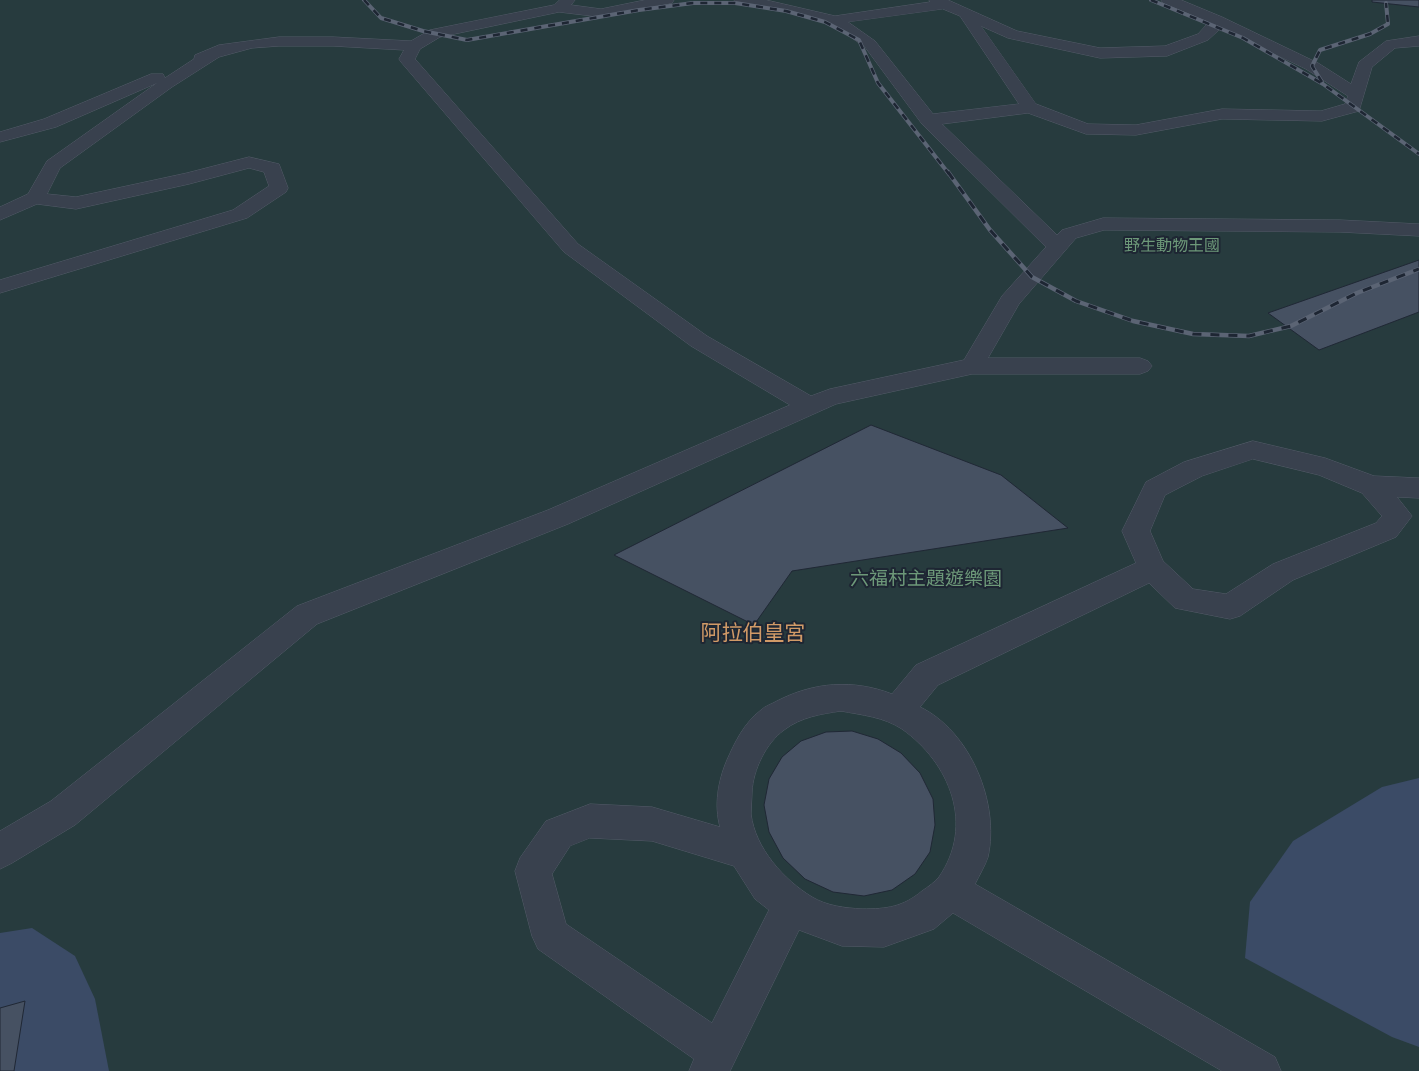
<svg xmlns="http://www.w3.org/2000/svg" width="1419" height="1071" viewBox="0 0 1419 1071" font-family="Signika,'Noto Sans TC',sans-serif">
	<rect width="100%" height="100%" fill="#252e3d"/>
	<rect fill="#273b3e" x="0" y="0" width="1419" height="1071"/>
	<g fill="#3b4b66">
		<polygon points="1419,778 1419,1047 1392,1037 1245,958 1250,902 1293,841 1382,787"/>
		<polygon points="32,928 75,956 95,999 109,1071 0,1071 0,933"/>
	</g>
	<g fill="#465162" stroke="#202835">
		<polygon points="1372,0 1419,0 1419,7 1372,2"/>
		<polygon points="1419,260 1419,312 1319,350 1268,313"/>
		<polygon points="871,425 1001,475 1068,528 792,571 754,625 614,555"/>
		<polygon points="852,731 878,739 901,753 920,773 933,799 935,825 930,852 915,874 892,890 864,896 833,892 805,879 783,858 769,832 764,805 769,779 782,757 801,741 826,732"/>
		<polygon points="25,1001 14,1071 0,1071 0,1008"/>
	</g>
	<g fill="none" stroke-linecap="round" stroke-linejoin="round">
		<defs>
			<g id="minor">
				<path d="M560,0H575L571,5L601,9L645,0H674L672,3L667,4L601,17L559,12L440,37L420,49L415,59L578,244L707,336L811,396L830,389L964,360L1002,296L1046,247L922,124L865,47L830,23L782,11L741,4L736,3L734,0H766L835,16L930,2L929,0H948L1017,31L1100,48L1165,46L1198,34L1209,22L1163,3L1161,0H1181L1222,17L1318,63L1351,84L1359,62L1386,41L1419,36V46L1395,48L1372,67L1359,111L1322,121L1222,119L1136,135L1086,134L1028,113L942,124L1057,235L1062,230L1103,218L1340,220L1419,224V236L1340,232L1104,230L1076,238L1019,304L988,358H1140L1148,361L1152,366L1148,371L1140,374H972L836,404L568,524L317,624L75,825L12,863L0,869V831L51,801L297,606L548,510L790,405L691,346L564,252L401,62L399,59L404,50L333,46H279L252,48L219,57L172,87L60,168L47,194L76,197L187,173L249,157L279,164L288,188L286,192L247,218L0,293V280L233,210L269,186L264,172L249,168L189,184L76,209L37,204L0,220V207L28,194L47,161L157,83L56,127L0,142V132L44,119L151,74H163L165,78L194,59L195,55L219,45L279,37H333L411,41L430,30L554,5ZM943,9L960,16L1019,104L933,114L875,41L848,22ZM981,26L1008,38L1100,58L1167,56L1208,40L1221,28L1306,69L1348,96L1345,104L1321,111L1222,109L1136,125L1088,124L1036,104Z"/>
				<path d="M1253,441L1325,458L1374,476L1419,478V498L1397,497L1412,516L1396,537L1293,580L1240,616L1230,619L1175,608L1149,583L938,685L920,707C970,731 1000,803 988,857C985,866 979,876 975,884L1275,1057L1281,1071H1222L953,913L934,929L884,947L842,946L799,930L730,1071H689L694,1059L538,949L532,936L515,871L520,858L546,821L590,804L652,807L720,827C714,805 718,781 727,760C735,742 744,723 761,710C765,706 772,704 777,701C814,682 853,679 892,694L916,665L1136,563L1122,531L1146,482L1184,462ZM1253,459L1319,475L1362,493L1382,516L1376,523L1273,564L1226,594L1193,589L1163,561L1150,531L1165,495L1202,476ZM841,711C862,715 884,717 902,729C950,763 975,825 939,877C935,882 928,887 922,891C903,907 887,909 862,909C845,908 827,906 812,897C784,880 755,848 751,814C751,807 752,799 752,792C753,770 766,743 784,730C801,717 821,714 841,711ZM590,838L652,841L734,866L755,899L769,910L712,1023L566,924L552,874L570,846Z"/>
			</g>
		</defs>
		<use href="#minor" stroke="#545c69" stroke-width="1"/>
		<use href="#minor" fill="#39414e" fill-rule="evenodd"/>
		<defs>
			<g id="rail-far1">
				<polyline points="364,0 381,18 423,31 467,40 639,10 693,3 735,3 786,11 825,22 859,40 878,83 949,174"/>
				<polyline points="1151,0 1243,38 1323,84 1419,154"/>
				<polyline points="1322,82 1312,66 1320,50 1370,34 1388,24 1386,3"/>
			</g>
			<polyline id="rail" points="948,172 990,230 1032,277 1076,301 1133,321 1193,334 1249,336 1291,326 1357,293 1419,269"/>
		</defs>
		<use href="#rail-far1" stroke="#5b6474" stroke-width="4"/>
		<use href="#rail" stroke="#5b6474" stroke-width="4.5"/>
		<use href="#rail-far1" stroke="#1e2633" stroke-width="2.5" stroke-dasharray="7" stroke-linecap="butt"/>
		<use href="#rail" stroke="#1e2633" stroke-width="3" stroke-dasharray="9" stroke-linecap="butt"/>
	</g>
	<g text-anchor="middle" stroke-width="4" stroke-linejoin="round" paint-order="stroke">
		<g font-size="16" fill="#6d9979" stroke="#1e2633">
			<text x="1172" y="251">野生動物王國</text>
		</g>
		<g font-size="19" fill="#6d9979" stroke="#1e2633">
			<text x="926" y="585">六福村主題遊樂園</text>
		</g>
		<g font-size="21" fill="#d19a67" stroke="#1e2633">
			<text x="753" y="640">阿拉伯皇宮</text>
		</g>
	</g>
</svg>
